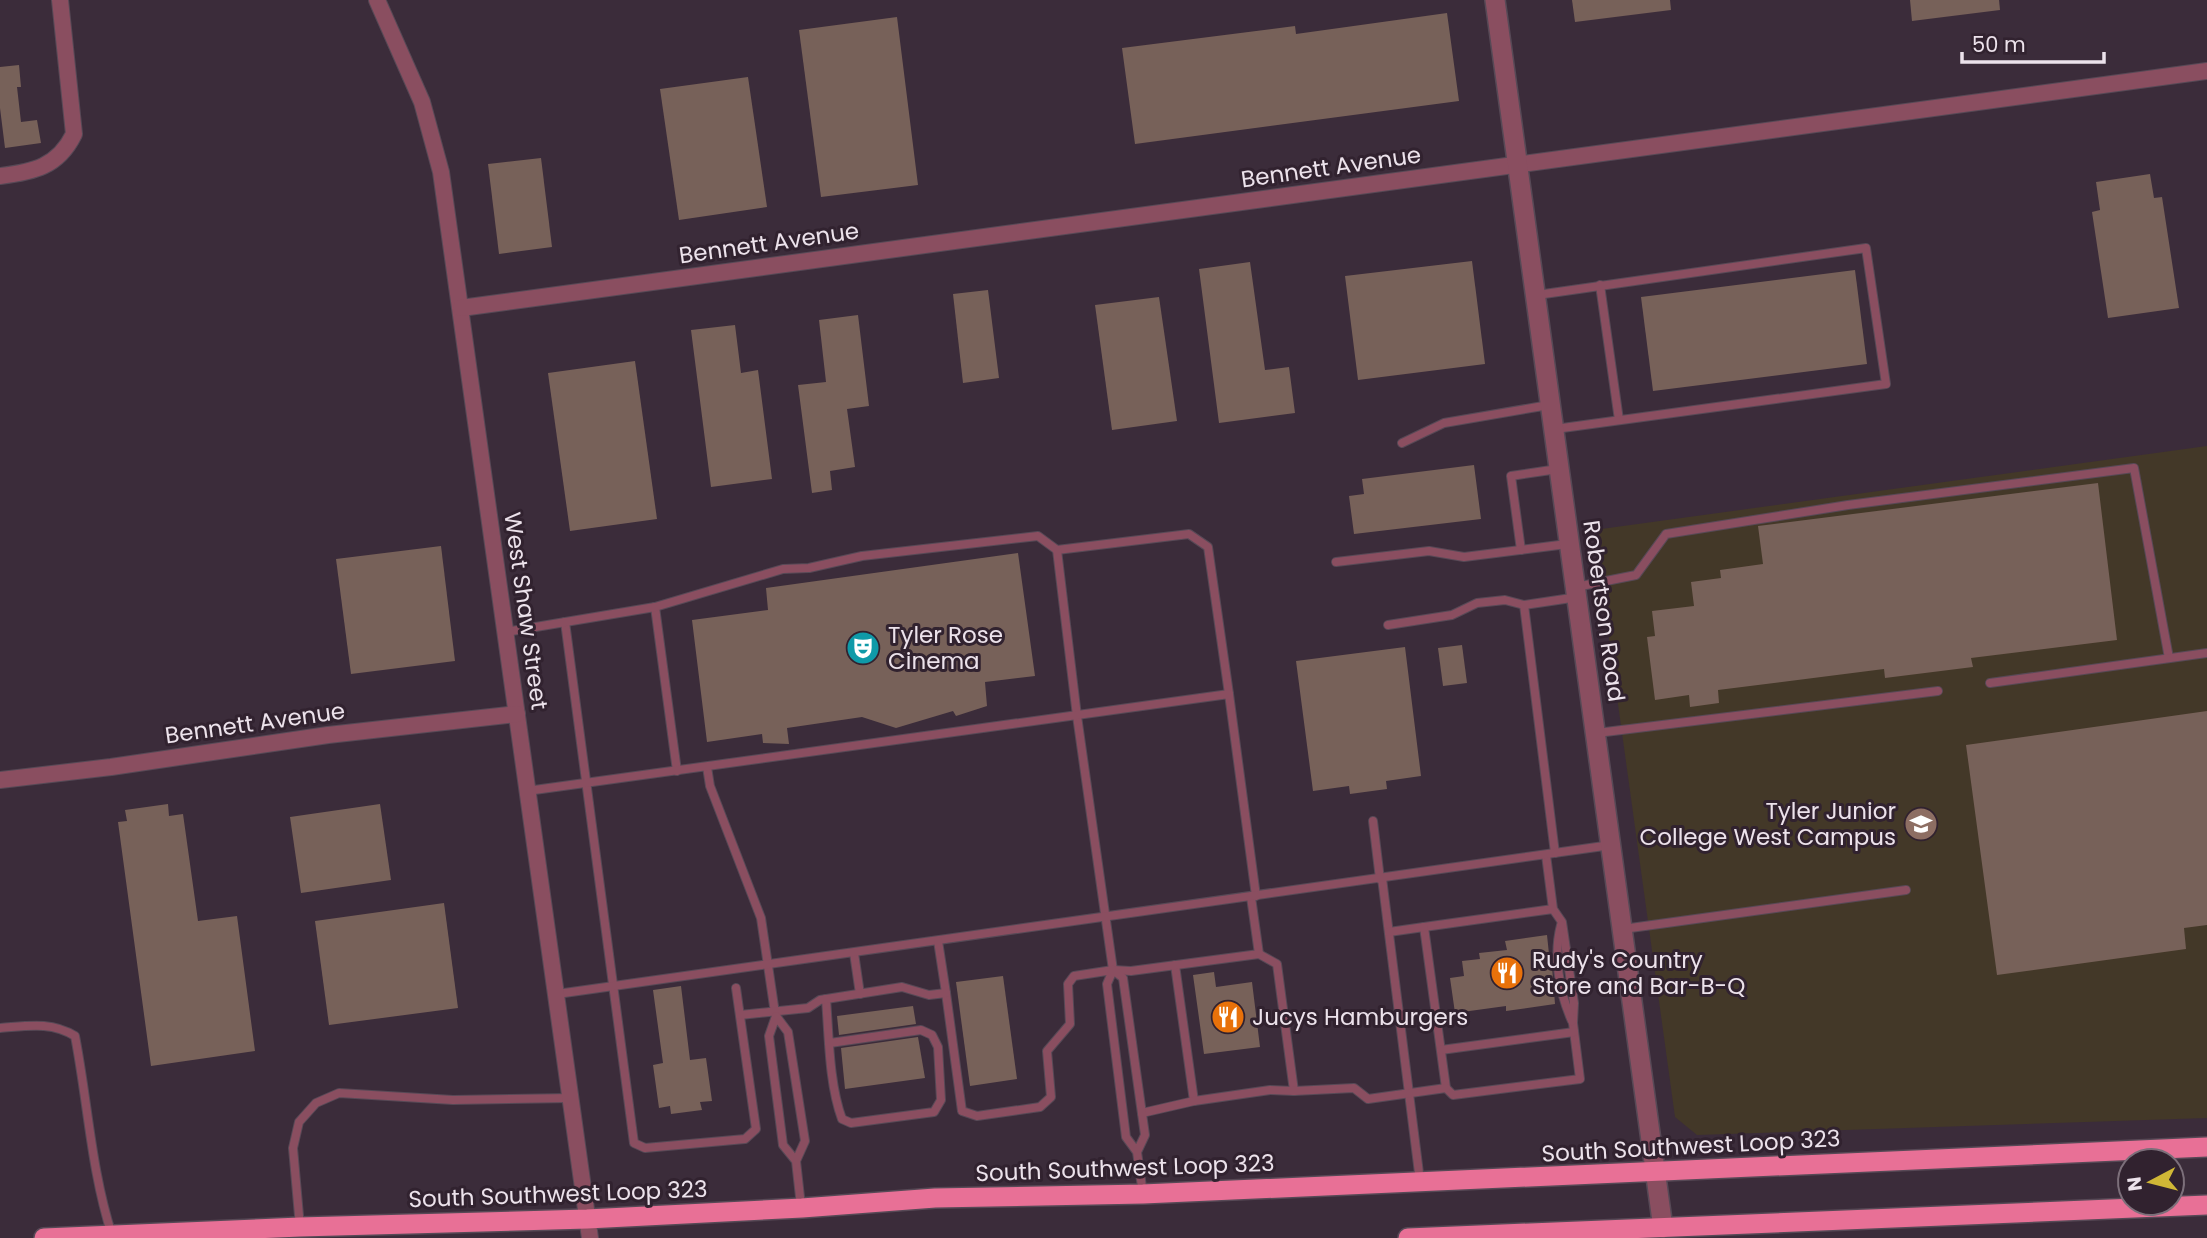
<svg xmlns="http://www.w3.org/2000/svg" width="2207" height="1238" viewBox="0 0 2207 1238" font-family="Poppins,sans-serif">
	<rect width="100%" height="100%" fill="#3b2c3a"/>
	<polygon fill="#433828" points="2207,446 2207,1118 1697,1135 1675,1117 1594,530"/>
	<g fill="#776159">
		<polygon points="1572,0 1670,0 1671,10 1575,22"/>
		<polygon points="1910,0 1999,0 2000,10 1912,21"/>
		<polygon points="1447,13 1459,101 1135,144 1122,48 1295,26 1296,34"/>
		<polygon points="897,17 918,185 821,197 799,30"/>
		<polygon points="19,65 21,87 17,87 21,122 37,120 41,143 5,148 0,108 0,67"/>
		<polygon points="748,77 767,207 679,220 660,89"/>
		<polygon points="541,158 552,247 499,254 488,164"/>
		<polygon points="2150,174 2154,198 2162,197 2179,308 2108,318 2092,212 2100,210 2096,182"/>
		<polygon points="1472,261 1485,364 1358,380 1345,276"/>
		<polygon points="1250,262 1265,370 1289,367 1295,413 1219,423 1199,269"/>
		<polygon points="1855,270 1867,364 1653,391 1641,297"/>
		<polygon points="988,290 999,378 963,383 953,294"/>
		<polygon points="1159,297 1177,421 1112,430 1095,305"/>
		<polygon points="858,315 869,406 847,409 855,467 830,471 832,490 812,493 798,385 826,382 819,320"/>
		<polygon points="735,325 741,373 758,370 772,479 711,487 691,330"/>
		<polygon points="635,361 657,519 570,531 548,373"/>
		<polygon points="1474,465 1481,519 1354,534 1349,496 1364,494 1362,479"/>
		<polygon points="2098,483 2117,640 1971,658 1973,667 1885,678 1884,669 1718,690 1719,703 1690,707 1689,695 1655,700 1647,637 1655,636 1652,611 1694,606 1691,582 1721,578 1720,570 1763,564 1758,526"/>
		<polygon points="441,546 455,661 351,674 336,559"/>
		<polygon points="1018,553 1035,676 985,682 987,706 956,716 953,711 896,728 862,717 787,728 789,744 763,743 762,734 707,742 692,620 768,610 766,588"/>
		<polygon points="1462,645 1467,683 1443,686 1438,648"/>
		<polygon points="1405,647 1421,776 1386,781 1387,789 1350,794 1349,786 1313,791 1296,661"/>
		<polygon points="2207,711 2207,925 2184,928 2186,949 1997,975 1966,745"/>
		<polygon points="168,804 169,816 183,814 198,921 237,916 255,1051 151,1066 118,822 127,821 125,810"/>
		<polygon points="380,804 391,880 301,893 290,817"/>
		<polygon points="444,903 458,1008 329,1025 315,921"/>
		<polygon points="1547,935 1549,954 1551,954 1555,1004 1506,1011 1506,1006 1455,1013 1450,978 1464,976 1462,961 1480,959 1479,953 1507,950 1505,941"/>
		<polygon points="1214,972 1216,987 1252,982 1260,1047 1204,1054 1193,975"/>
		<polygon points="1003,976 1017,1079 970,1086 956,982"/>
		<polygon points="681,986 690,1060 706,1058 712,1101 700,1102 702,1110 671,1114 670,1106 659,1108 653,1065 663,1063 653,990"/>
		<polygon points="913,1006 916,1024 839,1035 837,1016"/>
		<polygon points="918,1037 925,1078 845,1089 841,1048"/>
	</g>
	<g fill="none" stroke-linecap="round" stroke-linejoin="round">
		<defs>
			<g id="service">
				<polyline points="1600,285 1619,420"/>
				<polyline points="1537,295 1866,248 1886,384 1555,429"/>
				<polyline points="1402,443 1444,423 1549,405"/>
				<polyline points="1057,550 1189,534 1208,547 1229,694"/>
				<polyline points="1521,550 1511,476 1558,469"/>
				<polyline points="1336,562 1429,551 1464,557 1567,544"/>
				<polyline points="1576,587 1636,575 1666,534 1848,505 2134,468 2169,658"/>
				<polyline points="655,607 677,771"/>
				<polyline points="565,622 634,1143 645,1148 745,1139 756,1129 736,988"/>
				<polyline points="1388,625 1452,615 1477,603 1505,600 1524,605"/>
				<polyline points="506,632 655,607 783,569 809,568 862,556 1038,536 1057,550 1077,716 1113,970"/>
				<polyline points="1990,683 2207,653"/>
				<polyline points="1597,733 1938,691"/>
				<polyline points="707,767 710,786 761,918 775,1013"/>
				<polyline points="527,791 1229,694 1256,896"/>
				<polyline points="1373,821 1380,879"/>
				<polyline points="1555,853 1524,605 1578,597"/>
				<polyline points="1546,855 1553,909 1562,922 1574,1003 1573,1023 1580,1079 1453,1095 1446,1088 1424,927 1553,909"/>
				<polyline points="1382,878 1420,1181"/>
				<path d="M1561,925C1553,955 1559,992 1572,1021"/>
				<polyline points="1623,929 1906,890"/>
				<polyline points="1389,932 1424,927"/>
				<polyline points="854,953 860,994"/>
				<polyline points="1259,954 1277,964 1294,1091"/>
				<polyline points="1175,965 1194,1101"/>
				<polyline points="946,993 962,1111 977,1116 1040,1107 1051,1097 1047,1051 1070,1024 1068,984 1074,976 1113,970 1131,971 1259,954 1251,897"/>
				<polyline points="557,994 1611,845"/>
				<path d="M826,999C829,1036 829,1084 842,1119L851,1123L934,1112L941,1100L938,1047L932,1035L921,1030L830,1043"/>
				<polyline points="740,1015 808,1008 820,1000 902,987 929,995 946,993 938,941"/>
				<path d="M0,1028C27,1026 51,1021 75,1036C88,1103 91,1170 112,1235"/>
				<polyline points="1441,1050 1574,1032"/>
				<polyline points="1142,1113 1194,1101 1270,1090 1294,1091 1354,1088 1368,1099 1446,1088"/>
				<polyline points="1137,1152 1126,1137 1107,984 1113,970 1123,978 1145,1135 1137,1152 1143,1194"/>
				<polyline points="796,1161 783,1145 769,1036 776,1016 788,1032 805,1141 796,1161 801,1206"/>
				<polyline points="300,1227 293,1148 299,1122 316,1103 339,1093 453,1100 571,1098"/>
			</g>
			<g id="minor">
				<polyline points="377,0 422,102 441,172 590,1238"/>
				<path d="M0,176C33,172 58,167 74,134L60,0"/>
				<polyline points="461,308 2207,71"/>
				<polyline points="0,780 111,767 328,735 517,714"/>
			</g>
			<polyline id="tertiary" points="1495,0 1663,1228"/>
			<g id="trunk">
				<polyline points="44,1238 300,1227 587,1219 802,1208 935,1198 1143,1194 2207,1147"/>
				<polyline points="1408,1238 2207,1205"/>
			</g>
		</defs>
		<use href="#service" stroke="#574956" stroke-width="10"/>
		<use href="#minor" stroke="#574956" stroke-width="18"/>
		<use href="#tertiary" stroke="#574956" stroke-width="22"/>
		<use href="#trunk" stroke="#574956" stroke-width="22"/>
		<use href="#service" stroke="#8a4e60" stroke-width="8"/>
		<use href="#minor" stroke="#8a4e60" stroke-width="16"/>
		<use href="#tertiary" stroke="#8a4e60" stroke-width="19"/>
		<use href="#trunk" stroke="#e87096" stroke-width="19"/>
	</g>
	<defs>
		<symbol id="theatre-disc" viewBox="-11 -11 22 22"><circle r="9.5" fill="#0f9aa8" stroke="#31222f"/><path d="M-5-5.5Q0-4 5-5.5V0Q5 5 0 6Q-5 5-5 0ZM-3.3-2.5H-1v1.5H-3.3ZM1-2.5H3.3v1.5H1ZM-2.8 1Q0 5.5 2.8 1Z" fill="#fff"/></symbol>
		<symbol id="university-disc" viewBox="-11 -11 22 22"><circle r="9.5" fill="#8d6e63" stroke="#31222f"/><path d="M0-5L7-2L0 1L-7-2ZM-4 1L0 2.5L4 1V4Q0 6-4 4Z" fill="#fff"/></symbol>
		<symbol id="restaurant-disc" viewBox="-11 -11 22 22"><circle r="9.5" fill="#e8710a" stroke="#31222f"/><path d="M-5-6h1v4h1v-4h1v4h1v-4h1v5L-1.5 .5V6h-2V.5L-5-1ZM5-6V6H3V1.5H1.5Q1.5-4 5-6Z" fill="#fff"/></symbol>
	</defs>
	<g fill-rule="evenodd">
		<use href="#theatre-disc" x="844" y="629" width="38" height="38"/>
		<use href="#university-disc" x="1902" y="805" width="38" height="38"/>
		<use href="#restaurant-disc" x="1488" y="954" width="38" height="38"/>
		<use href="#restaurant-disc" x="1209" y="998" width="38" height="38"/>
	</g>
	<g text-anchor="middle" stroke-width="6" stroke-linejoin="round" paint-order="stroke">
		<g font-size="23" fill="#ece2eb" stroke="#31222f">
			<text transform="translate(1331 167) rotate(-8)" y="8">Bennett Avenue</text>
			<text transform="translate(769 243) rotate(-8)" y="8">Bennett Avenue</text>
			<text transform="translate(526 611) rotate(82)" y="8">West Shaw Street</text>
			<text transform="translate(1604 611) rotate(82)" y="8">Robertson Road</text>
			<text transform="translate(255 723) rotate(-8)" y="8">Bennett Avenue</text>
			<text transform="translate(1691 1146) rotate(-3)" y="8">South Southwest Loop 323</text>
			<text transform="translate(1125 1168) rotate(-2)" y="8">South Southwest Loop 323</text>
			<text transform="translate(558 1194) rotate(-2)" y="8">South Southwest Loop 323</text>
		</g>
		<g font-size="23" fill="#ece2eb" stroke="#31222f" text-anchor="start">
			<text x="888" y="643">Tyler Rose<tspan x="888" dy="26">Cinema</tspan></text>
			<text x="1896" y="819" text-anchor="end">Tyler Junior<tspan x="1896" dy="26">College West Campus</tspan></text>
			<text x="1532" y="968">Rudy's Country<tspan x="1532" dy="26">Store and Bar-B-Q</tspan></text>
			<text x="1252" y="1025">Jucys Hamburgers</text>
		</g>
	</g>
	<g transform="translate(2151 1182) rotate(263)"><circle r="33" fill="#31222f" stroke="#7c6f7a" stroke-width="2"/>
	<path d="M0-5L12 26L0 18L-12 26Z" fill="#d0b736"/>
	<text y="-10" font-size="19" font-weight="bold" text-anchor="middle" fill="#ece2eb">N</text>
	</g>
	<path d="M1962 52v10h142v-10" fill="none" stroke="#ece2eb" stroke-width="3.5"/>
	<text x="1972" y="52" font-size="21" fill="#ece2eb" stroke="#31222f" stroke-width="5" paint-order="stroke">50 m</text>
</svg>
